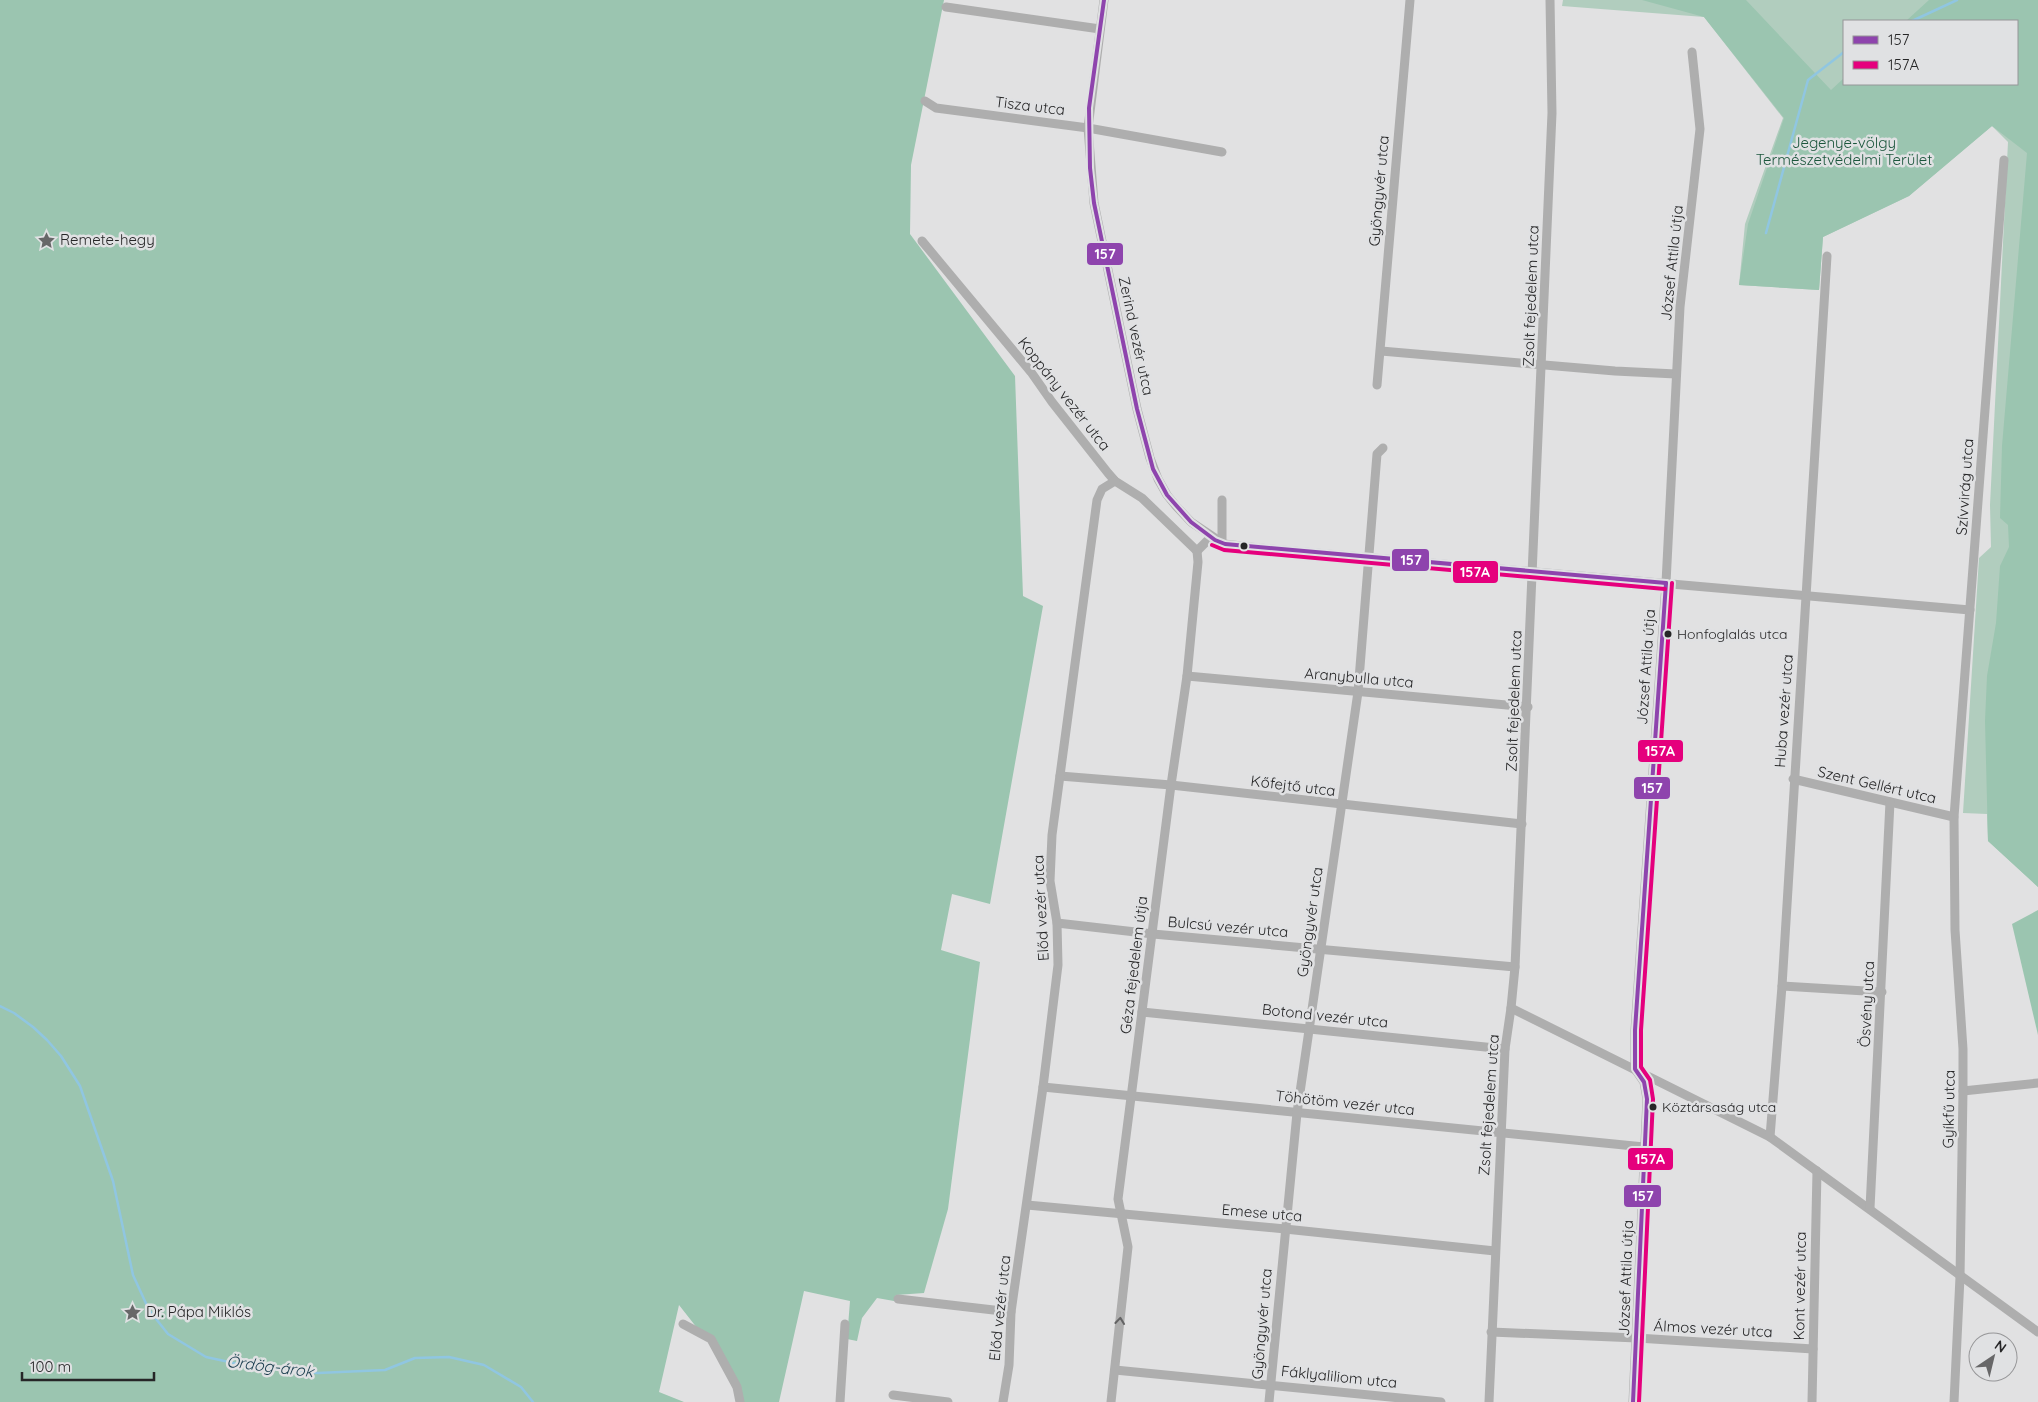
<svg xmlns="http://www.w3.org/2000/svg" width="2038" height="1402" viewBox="0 0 2038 1402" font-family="Quicksand,sans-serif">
	<rect width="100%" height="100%" fill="#e1e1e2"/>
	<path fill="#b1cdbe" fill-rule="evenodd" d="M1563,0H2038V887L1988,841L1987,814L1963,813L1979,558L1991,547L1990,505L2008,142L1992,126L1909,196L1823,237L1819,290L1739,285L1745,224L1783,118L1704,17L1562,6ZM1844,21H2017V84H1844Z"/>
	<g fill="#9bc5b0">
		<polygon points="0,0 944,0 911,165 910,234 1015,376 1023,596 1043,606 990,904 952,894 941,950 980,962 948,1209 924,1293 896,1295 894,1301 877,1298 862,1318 857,1341 847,1339 850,1301 804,1291 779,1402 743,1402 723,1361 679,1305 659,1392 684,1402 0,1402"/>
		<polygon points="1642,0 1746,0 1831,90 1844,78 1844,84 2017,84 2017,21 1906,21 1929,0 2038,0 2038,887 1988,841 1985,721 1987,676 1996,623 2000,566 2009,547 2008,525 2000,518 2002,446 2027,153 1992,126 1909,196 1823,237 1819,290 1739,285 1748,224 1784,118 1704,17"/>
		<polygon points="2038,910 2038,1035 2012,924"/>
	</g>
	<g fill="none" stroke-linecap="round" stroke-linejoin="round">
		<g stroke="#90c6e1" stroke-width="2.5">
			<polyline points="1912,21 1957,0"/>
			<polyline points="1766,233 1808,80 1844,52"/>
			<polyline points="0,1006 14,1013 33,1027 47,1040 61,1056 80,1086 113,1181 133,1275 149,1310 168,1334 206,1357 252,1367 318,1373 385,1370 415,1358 449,1357 484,1365 521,1387 533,1402"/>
		</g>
		<g stroke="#aeaeae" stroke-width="9">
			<polyline points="1104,0 1088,128 1094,203 1137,409 1150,458 1158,479 1167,495 1176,506 1191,522 1224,544 1259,548 1970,610"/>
			<polyline points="946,7 1100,29"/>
			<polyline points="925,101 936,108 1088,128 1222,152"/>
			<polyline points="922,241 1031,372 1052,402 1108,473 1115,481 1142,498 1197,551"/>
			<polyline points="1381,351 1615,371 1676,374"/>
			<polyline points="1377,385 1410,0"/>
			<polyline points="1222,543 1222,500"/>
			<polyline points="1197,551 1211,537"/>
			<polyline points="1187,676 1528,707"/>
			<polyline points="1060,776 1171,785 1522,824"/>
			<polyline points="1793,779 1954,817"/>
			<polyline points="1057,923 1153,934 1515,967"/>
			<polyline points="1782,986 1882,992"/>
			<polyline points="1511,1008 1770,1137 2038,1332"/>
			<polyline points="1142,1012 1505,1049"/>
			<polyline points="1043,1087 1644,1147"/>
			<polyline points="1963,1091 2038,1083"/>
			<polyline points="1770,1137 1782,986 1827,256"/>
			<polyline points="1027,1205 1285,1229 1495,1251"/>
			<polyline points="1870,1208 1890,802"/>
			<polyline points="898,1299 1011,1312"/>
			<polyline points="683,1324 711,1339 737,1387 740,1402"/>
			<polyline points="1491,1332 1637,1338 1813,1349"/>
			<polyline points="1115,1370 1441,1402"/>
			<polyline points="893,1395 948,1402"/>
			<polyline points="840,1402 845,1324"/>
			<polyline points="1003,1402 1009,1365 1011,1312 1043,1087 1058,965 1057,923 1050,881 1052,835 1097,500 1102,489 1115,481"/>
			<polyline points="1111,1402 1128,1247 1118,1199 1171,785 1187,676 1198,562 1197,551"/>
			<polyline points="1269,1402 1297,1113 1358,692 1377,454 1383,448"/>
			<polyline points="1489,1402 1505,1049 1511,1008 1515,967 1552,113 1550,0"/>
			<polyline points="1633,1402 1647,1099 1644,1082 1635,1069 1635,1030 1666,583 1680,307 1700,129 1692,52"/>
			<polyline points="1812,1402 1817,1171"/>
			<polyline points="1954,1402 1960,1277 1963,1091 1963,1049 1955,930 1954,817 2004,160"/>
		</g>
		<defs>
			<g id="bus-1">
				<polyline points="1104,0 1089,108 1090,168 1094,203 1137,409 1153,469 1167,495 1191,522 1215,540 1225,544 1666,583"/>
				<polyline points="1633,1402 1647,1099 1644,1082 1635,1069 1635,1030 1666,583"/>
			</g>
			<g id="bus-2">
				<polyline points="1212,545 1224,550 1665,589"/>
				<polyline points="1639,1402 1653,1099 1650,1080 1641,1067 1641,1030 1672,583"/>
			</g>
		</defs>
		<use href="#bus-1" stroke="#e0e1e3" stroke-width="8"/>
		<use href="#bus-2" stroke="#e0e1e3" stroke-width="8"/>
		<use href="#bus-1" stroke="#8e44ad" stroke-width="4"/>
		<use href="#bus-2" stroke="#e5007d" stroke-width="4"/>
	</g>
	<defs><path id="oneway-chevron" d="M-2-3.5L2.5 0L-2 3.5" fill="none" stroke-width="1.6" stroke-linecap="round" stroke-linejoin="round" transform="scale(1.25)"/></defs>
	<use stroke="#636364" href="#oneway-chevron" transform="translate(1120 1321) rotate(-84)"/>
	<defs>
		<symbol id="sight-bare" viewBox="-9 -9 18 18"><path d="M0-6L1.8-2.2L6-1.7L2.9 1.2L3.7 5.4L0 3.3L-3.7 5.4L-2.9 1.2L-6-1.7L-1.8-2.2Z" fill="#676768" stroke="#e0e1e3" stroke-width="2.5" paint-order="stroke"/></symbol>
	</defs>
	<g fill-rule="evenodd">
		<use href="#sight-bare" x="34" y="228" width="25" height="25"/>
		<use href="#sight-bare" x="120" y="1300" width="25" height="25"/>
	</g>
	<g fill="#262627" stroke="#e0e1e3" stroke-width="2">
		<circle cx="1244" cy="546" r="4.5"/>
		<circle cx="1668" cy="634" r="4.5"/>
		<circle cx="1653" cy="1107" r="4.5"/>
	</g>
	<g text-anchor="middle" stroke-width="5" stroke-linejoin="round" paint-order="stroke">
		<g font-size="14" fill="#262627" stroke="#e0e1e3" text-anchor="start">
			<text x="1677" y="639">Honfoglalás utca</text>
			<text x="1662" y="1112">Köztársaság utca</text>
		</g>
		<g font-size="15" fill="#262627" stroke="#e0e1e3">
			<text transform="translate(1030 106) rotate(7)" y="5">Tisza utca</text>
			<text transform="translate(1379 191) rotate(-85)" y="5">Gyöngyvér utca</text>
			<text transform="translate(1672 263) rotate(-84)" y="5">József Attila útja</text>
			<text transform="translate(1531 296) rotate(-88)" y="5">Zsolt fejedelem utca</text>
			<text transform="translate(1136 336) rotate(78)" y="5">Zerind vezér utca</text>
			<text transform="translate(1064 394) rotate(52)" y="5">Koppány vezér utca</text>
			<text transform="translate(1965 487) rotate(-86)" y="5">Szívvirág utca</text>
			<text transform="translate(1646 667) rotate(-86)" y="5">József Attila útja</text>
			<text transform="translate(1359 678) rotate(5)" y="5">Aranybulla utca</text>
			<text transform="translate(1514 701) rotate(-88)" y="5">Zsolt fejedelem utca</text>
			<text transform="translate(1784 711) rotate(-86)" y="5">Huba vezér utca</text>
			<text transform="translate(1877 785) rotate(13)" y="5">Szent Gellért utca</text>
			<text transform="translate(1293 786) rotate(7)" y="5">Kőfejtő utca</text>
			<text transform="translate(1041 908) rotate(-93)" y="5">Előd vezér utca</text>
			<text transform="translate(1310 922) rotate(-82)" y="5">Gyöngyvér utca</text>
			<text transform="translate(1228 927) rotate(5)" y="5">Bulcsú vezér utca</text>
			<text transform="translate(1134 965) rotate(-83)" y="5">Géza fejedelem útja</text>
			<text transform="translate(1867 1004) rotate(-87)" y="5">Ösvény utca</text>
			<text transform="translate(1325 1016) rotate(6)" y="5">Botond vezér utca</text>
			<text transform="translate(1345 1103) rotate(6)" y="5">Töhötöm vezér utca</text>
			<text transform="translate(1489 1105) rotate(-86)" y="5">Zsolt fejedelem utca</text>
			<text transform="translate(1949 1109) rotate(-89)" y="5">Gyíkfű utca</text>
			<text transform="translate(1262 1213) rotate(5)" y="5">Emese utca</text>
			<text transform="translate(1626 1278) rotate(-88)" y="5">József Attila útja</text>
			<text transform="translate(1800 1286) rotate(-89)" y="5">Kont vezér utca</text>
			<text transform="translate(1000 1308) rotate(-84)" y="5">Előd vezér utca</text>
			<text transform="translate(1262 1324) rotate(-85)" y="5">Gyöngyvér utca</text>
			<text transform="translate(1713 1329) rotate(3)" y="5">Álmos vezér utca</text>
			<text transform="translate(1339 1377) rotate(6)" y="5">Fáklyaliliom utca</text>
		</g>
		<g font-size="15" fill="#1b563c" stroke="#e0e1e3">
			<text x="1844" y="148">Jegenye-völgy<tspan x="1844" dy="17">Természetvédelmi Terület</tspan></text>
		</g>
		<g font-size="15" fill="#262627" stroke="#e0e1e3" text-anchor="start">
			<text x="60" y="245">Remete-hegy</text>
			<text x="146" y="1317">Dr. Pápa Miklós</text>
		</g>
		<g font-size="16" font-style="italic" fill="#1a3d4e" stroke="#e0e1e3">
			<text transform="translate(270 1366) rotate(7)" y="6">Ördög-árok</text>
		</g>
	</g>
	<g stroke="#e0e1e3" stroke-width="2">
		<rect x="1086" y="242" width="38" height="24" rx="5" fill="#8e44ad"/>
		<rect x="1391" y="548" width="39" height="24" rx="5" fill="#8e44ad"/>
		<rect x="1452" y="560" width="47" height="24" rx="5" fill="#e5007d"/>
		<rect x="1637" y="739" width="47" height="24" rx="5" fill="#e5007d"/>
		<rect x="1633" y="776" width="38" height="24" rx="5" fill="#8e44ad"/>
		<rect x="1627" y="1147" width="47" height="24" rx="5" fill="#e5007d"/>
		<rect x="1623" y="1184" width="39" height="24" rx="5" fill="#8e44ad"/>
	</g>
	<g font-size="14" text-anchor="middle" font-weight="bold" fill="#fff">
		<text x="1105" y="259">157</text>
		<text x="1411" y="565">157</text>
		<text x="1475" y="577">157A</text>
		<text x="1660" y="756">157A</text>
		<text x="1652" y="793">157</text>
		<text x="1650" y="1164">157A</text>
		<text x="1643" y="1201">157</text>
	</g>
	<rect x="1843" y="20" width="175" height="65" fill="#e0e1e3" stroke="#969698"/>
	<rect x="1853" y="36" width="25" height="8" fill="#8e44ad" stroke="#969698"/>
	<text x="1888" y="45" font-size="15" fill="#262627">157</text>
	<rect x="1853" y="61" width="25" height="8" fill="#e5007d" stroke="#969698"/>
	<text x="1888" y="70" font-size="15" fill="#262627">157A</text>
	<g transform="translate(1993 1357) rotate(35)"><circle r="24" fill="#e0e1e3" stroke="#969698"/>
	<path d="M0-4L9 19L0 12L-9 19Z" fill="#676768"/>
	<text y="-8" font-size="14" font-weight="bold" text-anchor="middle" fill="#262627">N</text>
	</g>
	<path d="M22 1372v8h132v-8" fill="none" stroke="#262627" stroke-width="2.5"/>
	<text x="30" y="1372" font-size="15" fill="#262627" stroke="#e0e1e3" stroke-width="4" paint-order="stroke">100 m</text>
</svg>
